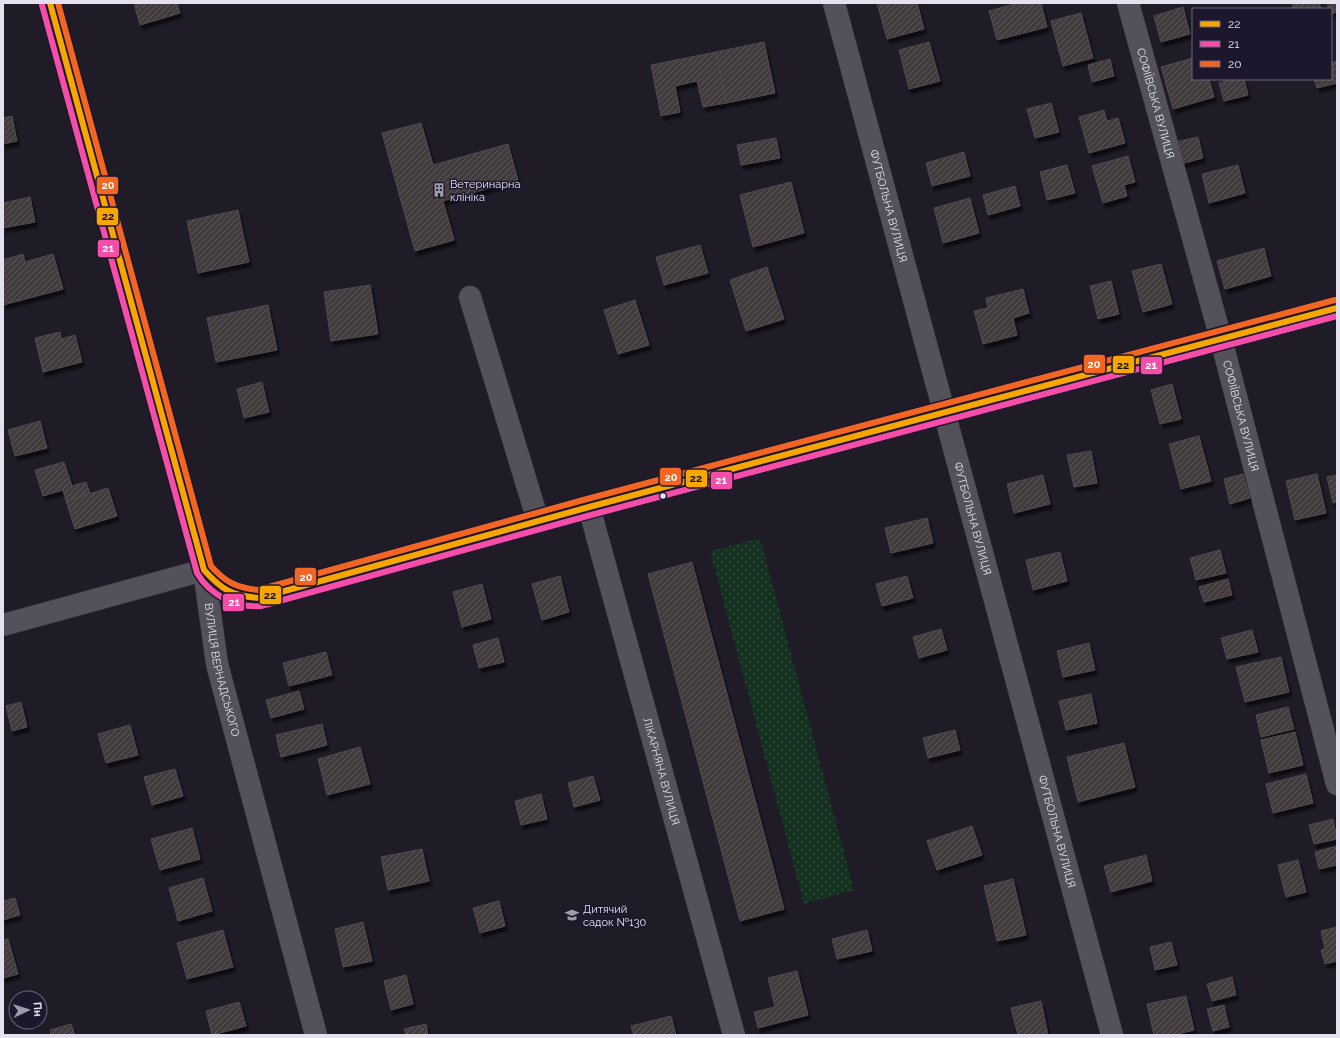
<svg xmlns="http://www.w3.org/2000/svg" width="1340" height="1038" viewBox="0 0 1340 1038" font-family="Raleway,sans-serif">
	<defs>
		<pattern id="grass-dots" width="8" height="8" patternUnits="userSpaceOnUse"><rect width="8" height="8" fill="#14301f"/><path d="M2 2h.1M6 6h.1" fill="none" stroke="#364e40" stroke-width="1.8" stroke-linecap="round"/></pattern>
		<pattern id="building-hatch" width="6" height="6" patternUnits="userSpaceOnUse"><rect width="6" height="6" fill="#433a3e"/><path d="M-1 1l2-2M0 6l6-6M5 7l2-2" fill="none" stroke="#5e565a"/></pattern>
		<filter id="shadow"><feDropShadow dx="2.5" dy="4.5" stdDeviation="1" flood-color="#0009"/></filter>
	</defs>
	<rect width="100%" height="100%" fill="#1f1c28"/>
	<polygon fill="url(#grass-dots)" points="760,538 854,890 804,904 710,551"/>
	<g fill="url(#building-hatch)" stroke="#50494e" filter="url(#shadow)">
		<polygon points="134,3 177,3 180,13 140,25"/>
		<polygon points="877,3 917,3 924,29 887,39"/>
		<polygon points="1018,3 1041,3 1047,27 997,40 989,11"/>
		<polygon points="1292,3 1319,3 1321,9 1293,9"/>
		<polygon points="1327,3 1337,3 1337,12 1331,14 1331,9 1329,9"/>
		<polygon points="1183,7 1190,34 1161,42 1154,16"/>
		<polygon points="1081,13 1093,58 1063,66 1051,21"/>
		<polygon points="764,42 775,93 726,103 716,52"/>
		<polygon points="929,42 940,81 909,89 899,50"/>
		<polygon points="716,52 726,103 703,107 697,81 675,86 680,112 661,116 651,65"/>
		<polygon points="1193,58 1193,79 1209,79 1214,97 1173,109 1161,67"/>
		<polygon points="1110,59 1114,76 1092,82 1088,65"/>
		<polygon points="1337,61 1337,83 1317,88 1314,79 1331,79 1331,63"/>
		<polygon points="1233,79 1244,79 1248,95 1224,101 1219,83"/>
		<polygon points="1051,103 1059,132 1035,138 1027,109"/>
		<polygon points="1104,110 1107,121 1118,118 1125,143 1089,153 1079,117"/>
		<polygon points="12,116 17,141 3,144 3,118"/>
		<polygon points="421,123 433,165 508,144 518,180 443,201 454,240 415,251 382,133"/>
		<polygon points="1198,137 1203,158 1181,164 1175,142"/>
		<polygon points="776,138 780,158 741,165 737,145"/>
		<polygon points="964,152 970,176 932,186 926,163"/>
		<polygon points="1128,156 1135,182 1124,185 1127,196 1103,203 1092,166"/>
		<polygon points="1067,165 1075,193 1047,200 1040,172"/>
		<polygon points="1238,165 1245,193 1209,203 1202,174"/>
		<polygon points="791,182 804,233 753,247 740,195"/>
		<polygon points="1015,186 1020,206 988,215 983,195"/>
		<polygon points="30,197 35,222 3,228 3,203"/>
		<polygon points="970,198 979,233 943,243 934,208"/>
		<polygon points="238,210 249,262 198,273 187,221"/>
		<polygon points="700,245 708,273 664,285 656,257"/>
		<polygon points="1264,248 1271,276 1225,289 1217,261"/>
		<polygon points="23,254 25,262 53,254 63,289 3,305 3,268 5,267 3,260"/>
		<polygon points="1161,264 1172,304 1143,312 1132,271"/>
		<polygon points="767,267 784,319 746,331 730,280"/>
		<polygon points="1111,281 1119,314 1098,319 1090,286"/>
		<polygon points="370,285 378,334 331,341 324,292"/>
		<polygon points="1023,289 1029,313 1013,318 1017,335 983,344 974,311 988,308 986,298"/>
		<polygon points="635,300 649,345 618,354 604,310"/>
		<polygon points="268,305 277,350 216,362 207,318"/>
		<polygon points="60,332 61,339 75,335 82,362 43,372 35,338"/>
		<polygon points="262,382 269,412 244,418 237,389"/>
		<polygon points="1172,384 1181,419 1160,424 1151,390"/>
		<polygon points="40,421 47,448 15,456 8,430"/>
		<polygon points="1199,436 1211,481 1181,489 1169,444"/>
		<polygon points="1091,451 1097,483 1074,487 1067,455"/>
		<polygon points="64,462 72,486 86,482 90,493 66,501 63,490 43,496 35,470"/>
		<polygon points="1243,474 1250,498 1230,504 1224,479"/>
		<polygon points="1317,474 1326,513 1295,520 1286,481"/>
		<polygon points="1043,475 1050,504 1014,513 1007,484"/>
		<polygon points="1337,475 1337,502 1333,503 1327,477"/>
		<polygon points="108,488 117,516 75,529 66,501"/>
		<polygon points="927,518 933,543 891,553 885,528"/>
		<polygon points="1220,550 1226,573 1196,580 1190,558"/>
		<polygon points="1060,552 1067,581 1033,590 1026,560"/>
		<polygon points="692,562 784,909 740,921 648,574"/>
		<polygon points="560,576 569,612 542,620 532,584"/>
		<polygon points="907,576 913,598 882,606 876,584"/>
		<polygon points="1228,579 1232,595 1204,602 1199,587"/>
		<polygon points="482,584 491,619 462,627 453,592"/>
		<polygon points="941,629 947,650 919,658 913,637"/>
		<polygon points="1252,630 1258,652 1227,659 1221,638"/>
		<polygon points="498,638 504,662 479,668 473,645"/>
		<polygon points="1089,643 1095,670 1063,677 1057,651"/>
		<polygon points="326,652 332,675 289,686 283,663"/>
		<polygon points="1281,657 1289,692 1245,702 1236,667"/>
		<polygon points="299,691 304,709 271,718 266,700"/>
		<polygon points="1091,694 1097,723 1066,730 1059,701"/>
		<polygon points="21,702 27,727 12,731 6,706"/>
		<polygon points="1288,707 1294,729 1261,737 1256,715"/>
		<polygon points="322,724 327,745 281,757 276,735"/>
		<polygon points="130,725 138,755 106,763 98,734"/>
		<polygon points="955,730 960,750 928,758 923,738"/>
		<polygon points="1295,732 1303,765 1269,773 1261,740"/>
		<polygon points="1124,743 1135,787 1078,802 1067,757"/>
		<polygon points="360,747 370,784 327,795 318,759"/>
		<polygon points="175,769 183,796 152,805 144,777"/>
		<polygon points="1306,774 1313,803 1273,813 1266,784"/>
		<polygon points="593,776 600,800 574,807 568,783"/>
		<polygon points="541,794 547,819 521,825 515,801"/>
		<polygon points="1333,819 1337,839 1314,844 1309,825"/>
		<polygon points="972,826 982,855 937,870 927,841"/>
		<polygon points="192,828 200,859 160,870 151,839"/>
		<polygon points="1337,846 1337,865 1319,869 1315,852"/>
		<polygon points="422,849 429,881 388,890 381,857"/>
		<polygon points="1146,855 1152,881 1111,892 1104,866"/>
		<polygon points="1298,860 1306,892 1286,897 1278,865"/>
		<polygon points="203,878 212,911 178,921 169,888"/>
		<polygon points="1013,879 1026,935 997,941 984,886"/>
		<polygon points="15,898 20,915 3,920 3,901"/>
		<polygon points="499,901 505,926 480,933 473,908"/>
		<polygon points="363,922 372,961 343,967 335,929"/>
		<polygon points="1337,927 1337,961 1325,964 1321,950 1325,949 1321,931"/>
		<polygon points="223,930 233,967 187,979 177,943"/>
		<polygon points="867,930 872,951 837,959 832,939"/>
		<polygon points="8,939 18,974 3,978 3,940"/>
		<polygon points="1171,942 1177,965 1155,970 1150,947"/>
		<polygon points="797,971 808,1015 758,1028 754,1012 775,1007 768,978"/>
		<polygon points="406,975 413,1004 391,1010 384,981"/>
		<polygon points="1232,977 1236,995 1212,1001 1207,984"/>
		<polygon points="1186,996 1194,1030 1173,1035 1154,1035 1147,1004"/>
		<polygon points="1041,1001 1048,1035 1018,1035 1011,1008"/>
		<polygon points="239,1002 246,1026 212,1035 206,1011"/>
		<polygon points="1224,1005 1229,1027 1213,1031 1207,1009"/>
		<polygon points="671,1016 676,1035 634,1035 631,1026"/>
		<polygon points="71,1024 75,1035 51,1035 50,1030"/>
		<polygon points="426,1024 428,1035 406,1035 404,1029"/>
	</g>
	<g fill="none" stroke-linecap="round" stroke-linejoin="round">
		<defs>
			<g id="minor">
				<path id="s1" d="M50,3L204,570L217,664L316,1035"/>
				<path id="s2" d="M834,3L1112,1035"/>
				<path id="s3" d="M1128,3L1221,339L1337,784"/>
				<polyline points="470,297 538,521"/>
				<path id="s4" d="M589,507L734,1035"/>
				<path d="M204,570C223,592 229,596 259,598L589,507L1337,308"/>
				<polyline points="3,625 204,570"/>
			</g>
		</defs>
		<use href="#minor" stroke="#393741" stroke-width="23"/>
		<use href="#minor" stroke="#53515a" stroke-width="22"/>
		<defs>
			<path id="bus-1" d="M50,3L204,570C222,590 232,596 259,598L589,507L1337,308"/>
			<path id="bus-2" d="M42,5L197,573C210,595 235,608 261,606L591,515L1337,316"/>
			<path id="bus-3" d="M58,3L211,566C225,582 237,588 258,590L587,499L1335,300"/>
		</defs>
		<use href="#bus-1" stroke="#1d172d" stroke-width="9"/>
		<use href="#bus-2" stroke="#1d172d" stroke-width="9"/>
		<use href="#bus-3" stroke="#1d172d" stroke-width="9"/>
		<use href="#bus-1" stroke="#f7a600" stroke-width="6"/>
		<use href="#bus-2" stroke="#f54da8" stroke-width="6"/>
		<use href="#bus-3" stroke="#f26522" stroke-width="6"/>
	</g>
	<defs>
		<symbol id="building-bare" viewBox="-9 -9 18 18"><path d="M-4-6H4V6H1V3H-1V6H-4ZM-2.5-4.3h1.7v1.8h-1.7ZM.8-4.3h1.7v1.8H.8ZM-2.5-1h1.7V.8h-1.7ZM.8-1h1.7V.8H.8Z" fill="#9f9baa" stroke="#1d172d" stroke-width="2.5" paint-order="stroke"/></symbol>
		<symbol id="school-bare" viewBox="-9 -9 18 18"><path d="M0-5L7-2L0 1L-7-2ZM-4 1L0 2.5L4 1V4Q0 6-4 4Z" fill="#9f9baa" stroke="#1d172d" stroke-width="2.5" paint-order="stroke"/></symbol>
	</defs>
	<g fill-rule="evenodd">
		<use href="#building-bare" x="429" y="180" width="20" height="20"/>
		<use href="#school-bare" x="562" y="905" width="20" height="20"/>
	</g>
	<circle fill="#e4e0f0" stroke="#1d172d" stroke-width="1.5" cx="663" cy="496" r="3.5"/>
	<g text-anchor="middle" stroke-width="3" stroke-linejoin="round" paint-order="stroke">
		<g font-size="11" fill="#e4e0f0" stroke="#1d172d">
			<text dy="4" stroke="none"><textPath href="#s3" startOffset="104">СОФІЇВСЬКА ВУЛИЦЯ</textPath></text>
			<text dy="4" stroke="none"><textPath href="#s2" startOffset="210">ФУТБОЛЬНА ВУЛИЦЯ</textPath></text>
			<text dy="4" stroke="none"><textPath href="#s3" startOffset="428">СОФІЇВСЬКА ВУЛИЦЯ</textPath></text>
			<text dy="4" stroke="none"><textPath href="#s2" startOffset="534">ФУТБОЛЬНА ВУЛИЦЯ</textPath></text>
			<text dy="4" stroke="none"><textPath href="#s1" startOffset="689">ВУЛИЦЯ ВЕРНАДСЬКОГО</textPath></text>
			<text dy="4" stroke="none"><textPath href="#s4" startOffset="274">ЛІКАРНЯНА ВУЛИЦЯ</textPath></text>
			<text dy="4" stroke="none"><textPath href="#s2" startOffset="858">ФУТБОЛЬНА ВУЛИЦЯ</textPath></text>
		</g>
		<g font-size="11" fill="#e4e0f0" stroke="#1d172d" text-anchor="start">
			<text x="450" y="188">Ветеринарна<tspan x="450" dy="13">клініка</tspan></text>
			<text x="583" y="913">Дитячий<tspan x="583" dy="13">садок №130</tspan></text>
		</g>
	</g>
	<g stroke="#1d172d" stroke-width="1.5">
		<rect x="96" y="176" width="23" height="19" rx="4" fill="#f26522"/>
		<rect x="96" y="207" width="23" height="19" rx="4" fill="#f7a600"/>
		<rect x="97" y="239" width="23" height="19" rx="4" fill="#f54da8"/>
		<rect x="1083" y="354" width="23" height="20" rx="4" fill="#f26522"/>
		<rect x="1112" y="355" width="23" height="19" rx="4" fill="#f7a600"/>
		<rect x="1140" y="356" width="23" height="19" rx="4" fill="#f54da8"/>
		<rect x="659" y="467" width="23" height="19" rx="4" fill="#f26522"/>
		<rect x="685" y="469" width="23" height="19" rx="4" fill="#f7a600"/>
		<rect x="710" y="471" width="23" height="19" rx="4" fill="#f54da8"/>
		<rect x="294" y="567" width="23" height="19" rx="4" fill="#f26522"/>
		<rect x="259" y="585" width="23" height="20" rx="4" fill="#f7a600"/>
		<rect x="222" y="593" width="23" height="19" rx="4" fill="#f54da8"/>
	</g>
	<g font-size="11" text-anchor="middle" font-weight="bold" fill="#fff">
		<text x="108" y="189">20</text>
		<text x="108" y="252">21</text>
		<text x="1094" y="368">20</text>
		<text x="1151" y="369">21</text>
		<text x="671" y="481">20</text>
		<text x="721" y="484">21</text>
		<text x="306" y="581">20</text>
		<text x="234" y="606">21</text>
	</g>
	<g font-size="11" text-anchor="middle" font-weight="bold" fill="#111">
		<text x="108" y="220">22</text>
		<text x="1123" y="369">22</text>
		<text x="696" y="482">22</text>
		<text x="270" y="599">22</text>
	</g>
	<rect width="1340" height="1038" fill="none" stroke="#e4e0f0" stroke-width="8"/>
	<rect x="1192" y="8" width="140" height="72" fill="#1d172d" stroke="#6d677b"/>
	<rect x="1200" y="21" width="20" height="6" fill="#f7a600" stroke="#6d677b"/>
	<text x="1228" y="28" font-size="12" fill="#e4e0f0">22</text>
	<rect x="1200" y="41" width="20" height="6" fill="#f54da8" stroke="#6d677b"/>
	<text x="1228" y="48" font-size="12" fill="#e4e0f0">21</text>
	<rect x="1200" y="61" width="20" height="6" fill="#f26522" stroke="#6d677b"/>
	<text x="1228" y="68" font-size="12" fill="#e4e0f0">20</text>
	<g transform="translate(28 1010) rotate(86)"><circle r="19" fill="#1d172d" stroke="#6d677b"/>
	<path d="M0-3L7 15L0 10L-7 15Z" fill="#9f9baa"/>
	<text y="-6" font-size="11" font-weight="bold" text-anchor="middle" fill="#e4e0f0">Пн</text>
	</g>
</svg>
